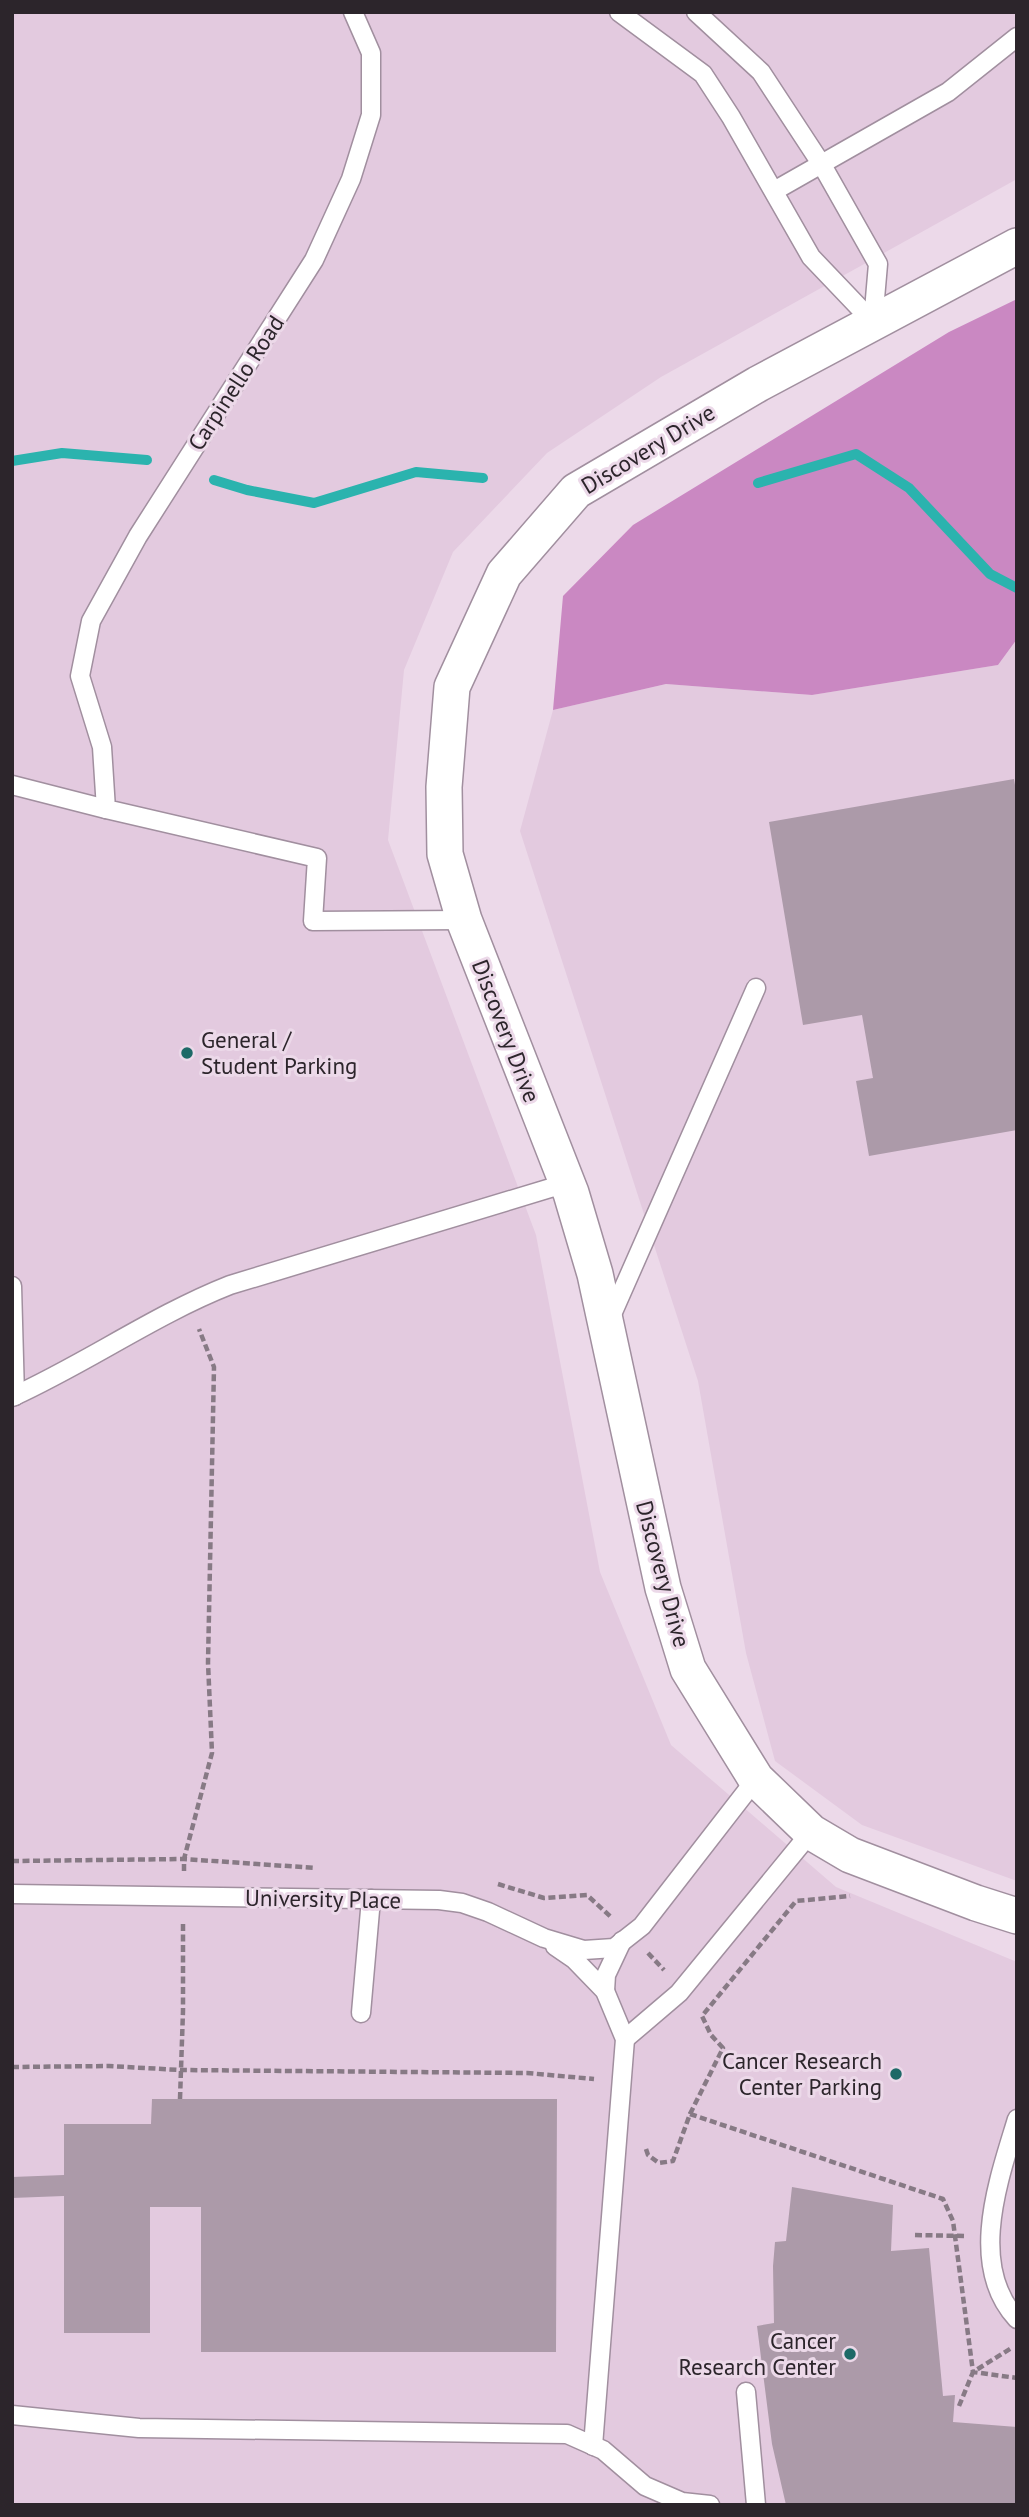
<svg xmlns="http://www.w3.org/2000/svg" width="1029" height="2517" viewBox="0 0 1029 2517" font-family="'PT Sans',sans-serif">
	<rect width="100%" height="100%" fill="#ecd9e9"/>
	<g fill="#e3cadf">
		<polygon points="12,12 1017,12 1017,179 661,377 547,453 453,552 404,670 388,840 536,1235 600,1572 671,1745 836,1887 1017,1962 1017,2505 12,2505"/>
		<polygon points="1017,639 1017,1881 862,1825 775,1761 746,1653 698,1381 520,831 553,710 666,684 812,695 998,665"/>
	</g>
	<polygon fill="#ca88c2" points="1017,299 1017,639 998,665 812,695 666,684 553,710 563,596 633,525 949,332"/>
	<g fill="none" stroke-linecap="round" stroke-linejoin="round">
		<g stroke="#2bb3ae" stroke-width="10">
			<polyline points="12,461 62,453 147,460"/>
			<polyline points="214,480 247,490 314,503 416,472 483,478"/>
			<polyline points="758,483 856,454 909,488 990,574 1017,588"/>
		</g>
	</g>
	<g fill="#ac9aa9">
		<polygon points="1014,779 1017,797 1017,1130 869,1156 856,1081 873,1078 862,1015 803,1025 769,822"/>
		<polygon points="152,2099 557,2099 556,2352 201,2352 201,2207 150,2207 150,2333 64,2333 64,2196 12,2198 12,2177 64,2175 64,2124 151,2124"/>
		<polygon points="792,2187 893,2205 891,2251 929,2248 943,2396 955,2395 953,2422 1017,2427 1017,2505 786,2505 772,2444 757,2326 774,2323 773,2266 775,2242 786,2241"/>
	</g>
	<g fill="none" stroke-linecap="round" stroke-linejoin="round">
		<defs>
			<g id="service">
				<polyline points="353,12 371,53 371,115 351,179 314,260 138,536 91,621 80,676 102,747 106,809 317,858 313,921 464,920"/>
				<polyline points="619,12 703,74 731,117 811,257 873,322"/>
				<polyline points="696,12 761,72 822,165 878,264 873,322"/>
				<polyline points="774,191 948,92 1017,37"/>
				<polyline points="12,785 106,809"/>
				<polyline points="12,1286 15,1396"/>
				<polyline points="609,1321 756,988"/>
				<path d="M12,1397C87,1363 154,1315 230,1285L567,1183"/>
				<polyline points="12,1894 439,1900 462,1903 488,1912 544,1938 584,1950 614,1948 642,1926 756,1779"/>
				<polyline points="555,1946 574,1959 605,1991 625,2039 593,2446"/>
				<polyline points="605,1991 606,1975 622,1941"/>
				<polyline points="361,2013 371,1899"/>
				<polyline points="625,2039 679,1993 811,1832"/>
				<path d="M1017,2119C999,2179 967,2265 1017,2319"/>
				<polyline points="746,2392 756,2505"/>
				<polyline points="12,2415 139,2428 567,2434 603,2450 645,2486 682,2502 710,2505"/>
			</g>
			<polyline id="minor" points="1017,246 758,384 576,491 504,574 452,687 444,787 445,854 464,920 571,1193 595,1274 663,1588 688,1669 756,1779 811,1832 850,1855 976,1903 1017,1916"/>
		</defs>
		<use href="#service" stroke="#a18f9f" stroke-width="21"/>
		<use href="#minor" stroke="#a18f9f" stroke-width="38"/>
		<g stroke="#877a85" stroke-width="4.5" stroke-dasharray="7 3.5" stroke-linecap="butt">
			<polyline points="12,1861 184,1859 316,1868"/>
			<polyline points="184,1871 184,1859 212,1753 208,1663 214,1367 199,1329"/>
			<polyline points="498,1884 544,1898 587,1895 612,1918"/>
			<polyline points="648,1953 664,1970"/>
			<polyline points="12,2067 109,2066 180,2070 527,2073 594,2079"/>
			<polyline points="180,2099 183,2011 183,1921"/>
			<polyline points="690,2114 723,2048 711,2035 702,2016 796,1901 850,1896"/>
			<polyline points="646,2149 648,2155 659,2163 673,2161 690,2114 943,2199 953,2221 973,2372 1017,2378"/>
			<polyline points="915,2235 965,2236"/>
			<polyline points="959,2406 973,2372 1013,2347"/>
		</g>
		<use href="#service" stroke="#fff" stroke-width="18"/>
		<use href="#minor" stroke="#fff" stroke-width="35"/>
	</g>
	<g fill="#1d6967" stroke="#ecd9e9" stroke-width="2.5">
		<circle cx="187" cy="1053" r="7"/>
		<circle cx="896" cy="2074" r="7"/>
		<circle cx="850" cy="2354" r="7"/>
	</g>
	<g text-anchor="middle" stroke-width="6" stroke-linejoin="round" paint-order="stroke">
		<g font-size="23" fill="#2c252b" stroke="#ecd9e9">
			<text transform="translate(236 383) rotate(-57)" y="8">Carpinello Road</text>
			<text transform="translate(648 449) rotate(-31)" y="8">Discovery Drive</text>
			<text transform="translate(506 1031) rotate(69)" y="8">Discovery Drive</text>
			<text transform="translate(663 1574) rotate(75)" y="8">Discovery Drive</text>
			<text transform="translate(323 1899) rotate(1)" y="8">University Place</text>
		</g>
		<g font-size="23" fill="#2c252b" stroke="#ecd9e9" text-anchor="end">
			<text x="201" y="1048" text-anchor="start">General /<tspan x="201" dy="26">Student Parking</tspan></text>
			<text x="882" y="2069">Cancer Research<tspan x="882" dy="26">Center Parking</tspan></text>
			<text x="836" y="2349">Cancer<tspan x="836" dy="26">Research Center</tspan></text>
		</g>
	</g>
	<rect width="1029" height="2517" fill="none" stroke="#2c252b" stroke-width="28"/>
</svg>
